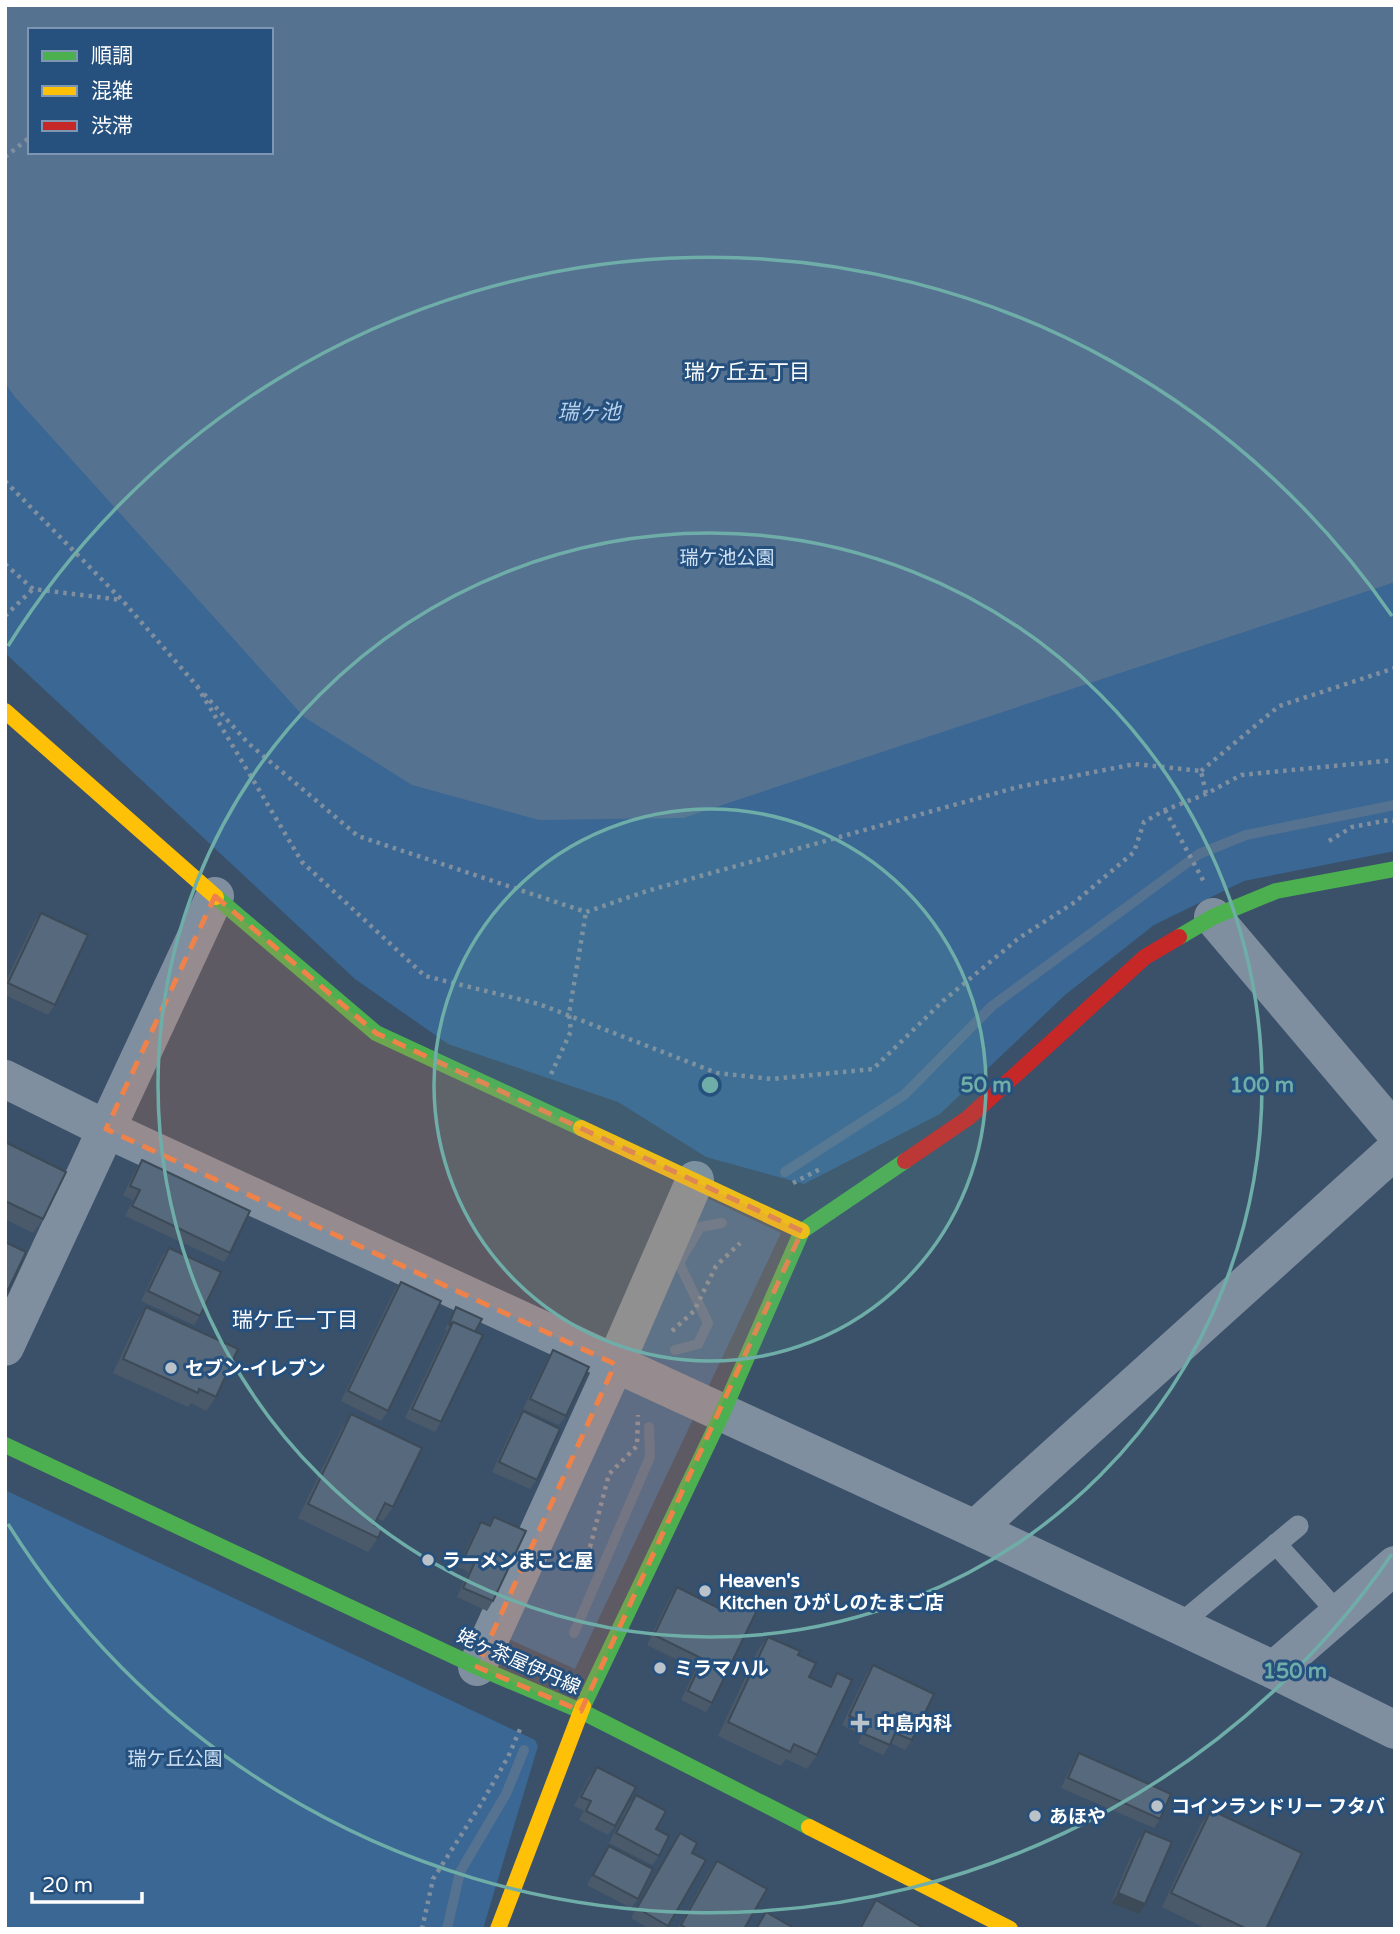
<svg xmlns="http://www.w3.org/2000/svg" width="1400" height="1934" viewBox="0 0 1400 1934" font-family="'Varela Round','Noto Sans JP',sans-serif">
	<rect width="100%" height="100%" fill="#3a5169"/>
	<g fill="#3a6793" fill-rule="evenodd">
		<path d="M5,5H1395V851L1244,881L1154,925L1065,995L940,1114L804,1184L706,1157L618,1102L448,1044L355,979L5,653ZM30,30H271V152H30Z"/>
		<polygon points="694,1192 781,1233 575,1669 495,1633"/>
		<polygon points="5,1490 535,1740 538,1746 483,1929 5,1929"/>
	</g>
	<path fill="#557291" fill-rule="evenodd" d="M5,5H1395V582L683,818L539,820L412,785L304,717L15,397L5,383ZM30,30H271V152H30Z"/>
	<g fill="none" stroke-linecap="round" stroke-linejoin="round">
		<g stroke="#557291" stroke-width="10">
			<polyline points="785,1172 904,1095 992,1006 1199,854 1246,835 1395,805"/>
			<polyline points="675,1350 698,1344 708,1323 679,1263 700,1227 722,1223"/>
			<polyline points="574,1633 650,1457 649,1427"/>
			<polyline points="447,1929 460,1872 506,1794 524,1750"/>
		</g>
		<g stroke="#808fa0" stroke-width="4.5" stroke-dasharray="3.5 5" stroke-linecap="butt">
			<polyline points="5,157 30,137"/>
			<polyline points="5,481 122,600 198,687"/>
			<polyline points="5,564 33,589 122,600"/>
			<polyline points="5,616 33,589"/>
			<polyline points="197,686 302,862 425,976 539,1004 717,1073 772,1079 873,1069 943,1001 1019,938 1075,902 1134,852 1144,822 1165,810 1206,794 1241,775 1395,760"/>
			<polyline points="204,694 248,743 358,836 586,912 647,891 1018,787 1135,764 1201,771 1206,794"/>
			<polyline points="1201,771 1279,706 1395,668"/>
			<polyline points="1165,810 1204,882"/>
			<polyline points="1329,841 1352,827 1389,820 1395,821"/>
			<polyline points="551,1074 571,1031 569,1014 586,912"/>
			<polyline points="793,1183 822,1168"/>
			<polyline points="672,1331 694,1311 716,1266 740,1243"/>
			<polyline points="564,1569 590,1547 609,1474 637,1446 638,1415"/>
			<polyline points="422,1929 433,1879 481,1804 508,1757 521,1727"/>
		</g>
		<g stroke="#808fa0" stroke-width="21">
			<polyline points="1276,1544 1339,1614"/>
			<polyline points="1179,1625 1298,1526"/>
		</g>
		<g stroke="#808fa0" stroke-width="38">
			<polyline points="1213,917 1395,1132"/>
			<polyline points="5,1079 106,1129 975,1529 1274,1670 1395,1730"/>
			<polyline points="5,1347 215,896"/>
			<polyline points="975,1529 1395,1150"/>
			<polyline points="477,1667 615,1364 695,1180"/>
			<polyline points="1274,1670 1395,1565"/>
		</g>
		<g stroke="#4caf50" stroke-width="16">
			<polyline points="216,897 376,1033 581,1128"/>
			<polyline points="1179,937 1213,917 1276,891 1395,869"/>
			<polyline points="5,1445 477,1667 581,1711 809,1827"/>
			<polyline points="583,1706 722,1414 802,1231 905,1161"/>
		</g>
		<g stroke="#ffc107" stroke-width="16">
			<polyline points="5,711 216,897"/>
			<polyline points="581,1128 802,1231"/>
			<polyline points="809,1827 1010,1929"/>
			<polyline points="498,1929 583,1706"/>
		</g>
		<polyline stroke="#c62828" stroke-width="16" points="905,1161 968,1118 1145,957 1179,937"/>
	</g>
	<g fill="#4b5a6b">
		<polygon points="41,913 55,1005 48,1015 5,995 5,983 34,922"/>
		<polygon points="5,1142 43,1219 33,1233 5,1219"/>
		<polygon points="142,1160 230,1253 224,1262 125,1216 133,1200 123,1195 136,1169"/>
		<polygon points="169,1248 200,1316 194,1325 141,1301 162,1257"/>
		<polygon points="401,1282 388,1411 381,1421 341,1401 394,1291"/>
		<polygon points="146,1307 216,1397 206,1411 191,1403 188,1407 113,1373 137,1321"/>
		<polygon points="456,1307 475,1332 441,1422 435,1432 405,1418 447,1330 445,1329"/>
		<polygon points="553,1350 566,1416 559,1425 523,1409 547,1360"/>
		<polygon points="523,1411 537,1480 530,1489 492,1472 516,1421"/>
		<polygon points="351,1414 393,1507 383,1521 377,1518 374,1525 378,1538 368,1552 298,1518 342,1428"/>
		<polygon points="494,1517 493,1601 487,1611 457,1597 468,1572 458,1567 475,1531 481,1522 488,1525"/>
		<polygon points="677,1587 718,1608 729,1591 712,1703 706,1712 681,1700 696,1669 647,1645 670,1597"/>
		<polygon points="768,1637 798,1655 809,1677 829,1686 837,1673 817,1755 807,1769 786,1759 781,1766 718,1736 758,1650"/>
		<polygon points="873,1665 912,1740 905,1750 891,1743 883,1755 858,1743 862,1735 842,1725 866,1675"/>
		<polygon points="1079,1753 1160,1819 1154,1828 1061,1788 1073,1763"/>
		<polygon points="597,1767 615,1826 608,1835 579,1820 584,1811 574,1806 590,1776"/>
		<polygon points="636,1795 656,1829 659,1856 652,1865 609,1843 629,1804"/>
		<polygon points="1211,1810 1266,1929 1207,1929 1162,1907 1201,1824"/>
		<polygon points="1145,1831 1139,1914 1111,1903 1138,1840"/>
		<polygon points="680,1833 692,1853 706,1860 666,1929 650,1929 631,1918 674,1842"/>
		<polygon points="609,1846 638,1899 631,1908 587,1885 603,1856"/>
		<polygon points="717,1861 744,1929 677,1929 710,1870"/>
		<polygon points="876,1900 925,1929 858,1929"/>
	</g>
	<polygon fill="#3d4a57" points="1118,1893 1145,1904 1139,1914 1111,1903"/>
	<g fill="#57697c" stroke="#3d4a57" stroke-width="2">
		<polygon points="41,913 88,935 55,1005 8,983"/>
		<polygon points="5,1142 66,1172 43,1219 5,1201"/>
		<polygon points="142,1160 250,1211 230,1253 132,1206 140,1190 130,1186"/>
		<polygon points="5,1242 26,1252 8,1290 5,1289"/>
		<polygon points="169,1248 221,1272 200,1316 148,1291"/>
		<polygon points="401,1282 441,1301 388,1411 348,1391"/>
		<polygon points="146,1307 238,1349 216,1397 199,1389 198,1393 123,1359"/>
		<polygon points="456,1307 482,1319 475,1332 453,1322 450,1325 449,1324"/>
		<polygon points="453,1322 483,1335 441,1422 412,1409"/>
		<polygon points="553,1350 589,1367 566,1416 530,1399"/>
		<polygon points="523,1411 560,1429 537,1480 499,1462"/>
		<polygon points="351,1414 422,1448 393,1507 385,1503 374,1525 382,1529 378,1538 308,1504"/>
		<polygon points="494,1517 526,1531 493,1601 463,1588 475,1562 464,1558 481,1522 490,1526"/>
		<polygon points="677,1587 720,1609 729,1591 759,1606 712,1703 688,1691 703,1659 654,1635"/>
		<polygon points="768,1637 800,1651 798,1655 816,1663 809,1677 831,1687 837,1673 852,1680 817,1755 794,1744 790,1752 728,1722"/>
		<polygon points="873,1665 934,1694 912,1740 895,1733 890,1745 864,1734 869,1725 849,1716"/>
		<polygon points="1079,1753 1171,1794 1160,1819 1068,1778"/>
		<polygon points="597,1767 636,1787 615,1826 586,1811 591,1801 581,1797"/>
		<polygon points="636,1795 666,1811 656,1829 669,1836 659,1856 616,1833"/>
		<polygon points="1211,1810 1302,1853 1266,1929 1247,1929 1171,1893"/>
		<polygon points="1145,1831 1172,1842 1145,1904 1118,1893"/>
		<polygon points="680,1833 697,1843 692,1853 706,1860 668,1926 637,1908"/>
		<polygon points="609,1846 653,1869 638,1899 593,1875"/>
		<polygon points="717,1861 767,1889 744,1929 688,1929 681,1925"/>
		<polygon points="876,1900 925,1929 860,1929"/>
		<polygon points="766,1912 795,1929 756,1929"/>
	</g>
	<path fill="#ee8249" fill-opacity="0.2" stroke="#ee8249" stroke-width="5" stroke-dasharray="14 9" stroke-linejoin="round" d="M215,896L376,1033L802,1231L581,1711L477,1667L615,1364L106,1129Z"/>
	<circle cx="710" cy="1085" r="276" fill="#6fada8" fill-opacity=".12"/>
	<g fill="none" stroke="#6fada8" stroke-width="3.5">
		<circle cx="710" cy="1085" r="276"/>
		<circle cx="710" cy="1085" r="552"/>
		<path d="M1392 1554A828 828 0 0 1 8 1524M8 646A828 828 0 0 1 1392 616"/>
	</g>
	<g fill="#bac2ca" stroke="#26507d" stroke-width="2.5">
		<circle cx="171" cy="1368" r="7"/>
		<circle cx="428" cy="1560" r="7"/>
		<circle cx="705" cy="1591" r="7"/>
		<circle cx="660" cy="1668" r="7"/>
		<path d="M856.5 1712.5h7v7h7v7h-7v7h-7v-7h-7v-7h7z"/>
		<circle cx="1157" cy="1806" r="7"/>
		<circle cx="1035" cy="1816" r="7"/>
	</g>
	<g text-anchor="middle" stroke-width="6" stroke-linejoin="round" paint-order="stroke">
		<g font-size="19" fill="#cee1f4" stroke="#26507d">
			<text x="727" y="564">瑞ケ池公園</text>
			<text x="175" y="1765">瑞ケ丘公園</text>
		</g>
		<g font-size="19" font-weight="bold" fill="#fff" stroke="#26507d" text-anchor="start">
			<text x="185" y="1375">セブン-イレブン</text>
			<text x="442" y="1567">ラーメンまこと屋</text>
			<text x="719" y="1587">Heaven's<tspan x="719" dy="22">Kitchen ひがしのたまご店</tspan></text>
			<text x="674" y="1675">ミラマハル</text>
			<text x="876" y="1730">中島内科</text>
			<text x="1171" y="1813">コインランドリー フタバ</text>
			<text x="1049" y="1823">あほや</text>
		</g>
		<g font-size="19" fill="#fff" stroke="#26507d">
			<text transform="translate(519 1661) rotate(24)" y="7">姥ヶ茶屋伊丹線</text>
		</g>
		<g font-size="21" fill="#fff" stroke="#26507d">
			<text x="747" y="379">瑞ケ丘五丁目</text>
			<text x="295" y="1327">瑞ケ丘一丁目</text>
		</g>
		<g font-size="21" font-style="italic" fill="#b7d2ec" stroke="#26507d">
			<text x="589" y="419">瑞ヶ池</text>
		</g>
	</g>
	<circle cx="710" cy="1085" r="10" fill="#6fada8" stroke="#26507d" stroke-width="3.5"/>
	<g font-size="21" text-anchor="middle" font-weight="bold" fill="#6fada8" stroke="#26507d" stroke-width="6" stroke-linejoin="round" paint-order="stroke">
		<text x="986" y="1092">50 m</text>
		<text x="1262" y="1092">100 m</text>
		<text x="1295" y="1678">150 m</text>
	</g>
	<rect width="1400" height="1934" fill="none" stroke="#ffffff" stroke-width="14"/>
	<rect x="28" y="28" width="245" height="126" fill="#26507d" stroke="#7d96b1" stroke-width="2"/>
	<rect x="42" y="51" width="35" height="10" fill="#4caf50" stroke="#7d96b1" stroke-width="2"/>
	<text x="91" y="63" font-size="21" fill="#ffffff">順調</text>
	<rect x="42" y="86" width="35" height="10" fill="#ffc107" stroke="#7d96b1" stroke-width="2"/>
	<text x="91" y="98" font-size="21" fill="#ffffff">混雑</text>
	<rect x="42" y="121" width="35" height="10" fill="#c62828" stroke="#7d96b1" stroke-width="2"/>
	<text x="91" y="133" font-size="21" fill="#ffffff">渋滞</text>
	<path d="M32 1892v10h110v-10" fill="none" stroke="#ffffff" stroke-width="3.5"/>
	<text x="42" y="1892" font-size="21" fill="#ffffff" stroke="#26507d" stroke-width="5" paint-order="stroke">20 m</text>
</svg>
